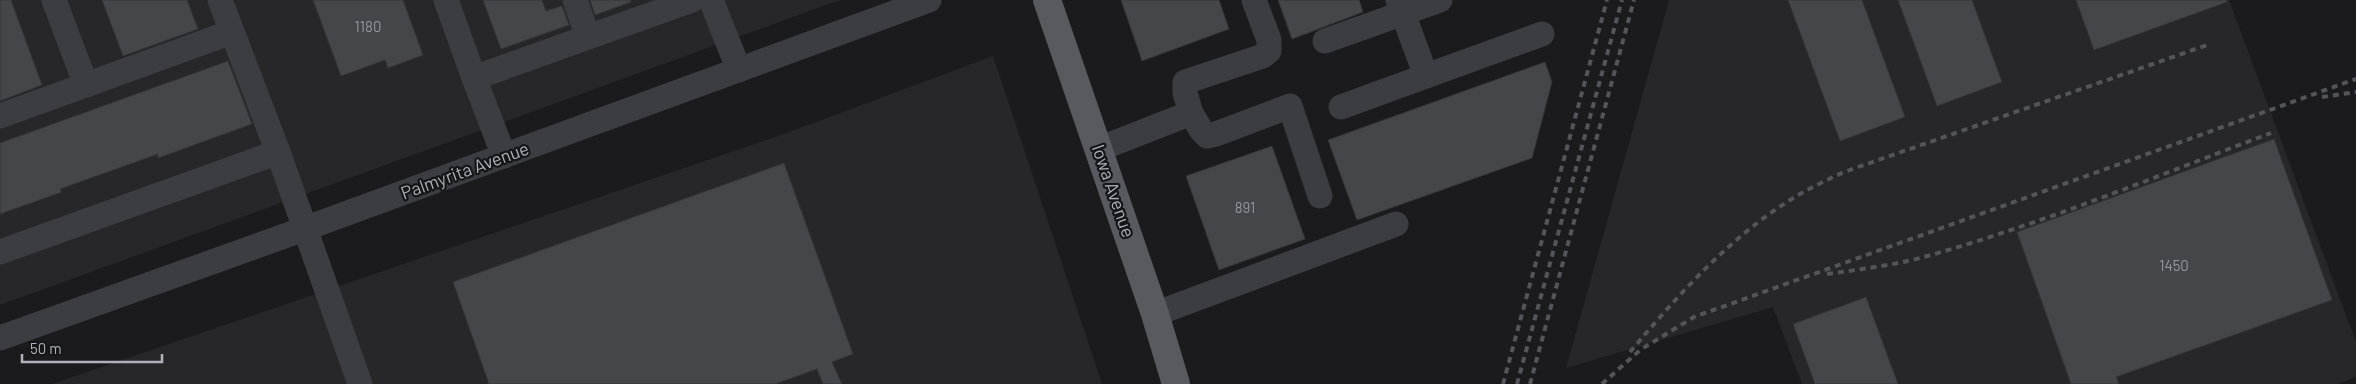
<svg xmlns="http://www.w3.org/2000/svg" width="2356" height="384" viewBox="0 0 2356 384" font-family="Barlow,sans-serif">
	<rect width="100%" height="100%" fill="#1b1b1d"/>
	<g fill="#27272a">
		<polygon points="0,0 840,0 0,305"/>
		<polygon points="1669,0 2229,0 2356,342 2356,377 2338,384 1802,384 1773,307 1566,368"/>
		<polygon points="993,56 1102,384 52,384 784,134"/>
	</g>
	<g fill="#45464a" stroke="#353539">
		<polygon points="0,0 11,0 42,85 0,101"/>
		<polygon points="102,0 187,0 198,29 123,56"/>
		<polygon points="313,0 403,0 423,55 388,68 385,60 341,76"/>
		<polygon points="483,0 542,0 546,11 562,6 569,25 501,49"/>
		<polygon points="590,0 631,0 631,2 595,15"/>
		<polygon points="1121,0 1219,0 1229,29 1142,61"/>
		<polygon points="1278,0 1359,0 1363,12 1292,39"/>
		<polygon points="1788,0 1862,0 1905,117 1840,141"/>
		<polygon points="1898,0 1972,0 2002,82 1937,106"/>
		<polygon points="2076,0 2227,0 2227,2 2094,50"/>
		<polygon points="228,61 252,124 158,158 158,154 60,189 62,192 0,214 0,143"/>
		<polygon points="1545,62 1552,82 1532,158 1357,220 1328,140"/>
		<polygon points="2274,139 2332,300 2116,377 2119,384 2071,384 2017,232"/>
		<polygon points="1272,146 1305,239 1219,270 1186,176"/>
		<polygon points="784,163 853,354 832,362 842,384 823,384 817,369 775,384 489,384 453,282"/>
		<polygon points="1866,297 1898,384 1815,384 1793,324"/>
	</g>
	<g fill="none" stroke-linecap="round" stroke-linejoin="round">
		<g stroke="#3c3d42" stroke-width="25">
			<polyline points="54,0 86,85"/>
			<polyline points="220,0 278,152 360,384"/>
			<polyline points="446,0 474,78"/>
			<polyline points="575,0 588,37"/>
			<polyline points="711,0 739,70"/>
			<polyline points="1398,0 1426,76 1542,34"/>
			<polyline points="1325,41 1440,0"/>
			<polyline points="1341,107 1426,76"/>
			<polyline points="1191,113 1201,130 1207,136 1216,134 1290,106 1320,196"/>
			<polyline points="0,116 232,32"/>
			<polyline points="1099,149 1191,113 1185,93 1185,82 1263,56 1269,51 1269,40 1254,0"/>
			<polyline points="504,156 474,78 692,0"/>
			<polyline points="0,252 278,152"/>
			<polyline points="1155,314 1396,224"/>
			<polyline points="0,338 304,229 929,0"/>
		</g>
		<polyline stroke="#585a60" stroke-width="28" points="1047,0 1155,314 1176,384"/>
		<g stroke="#53555a" stroke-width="4" stroke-dasharray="6 5" stroke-linecap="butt">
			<polyline points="2322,97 2356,92"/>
			<path d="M1827,274C1862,269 1897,265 1931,255C2047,222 2159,175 2271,133"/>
			<path d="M1630,352C1680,293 1732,234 1800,194C1814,186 1829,179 1844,172L2210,44"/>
			<polyline points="1503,384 1607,0"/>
			<polyline points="1517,384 1622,0"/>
			<polyline points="1530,384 1634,0"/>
			<polyline points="1602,384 1640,350 1694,317 2356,79"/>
		</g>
	</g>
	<g text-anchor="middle" stroke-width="4.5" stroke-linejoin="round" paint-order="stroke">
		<g font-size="15" fill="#94979f">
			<text x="368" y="32">1180</text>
			<text x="1245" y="213">891</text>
			<text x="2174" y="271">1450</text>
		</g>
		<g font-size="18" fill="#afb2bb" stroke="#161618">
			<text transform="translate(465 171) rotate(-20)" y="6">Palmyrita Avenue</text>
			<text transform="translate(1113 191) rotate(71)" y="6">Iowa Avenue</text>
		</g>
	</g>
	<path d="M22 354v8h140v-8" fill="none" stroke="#afb2bb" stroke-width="2.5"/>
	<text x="30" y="354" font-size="15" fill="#afb2bb" stroke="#161618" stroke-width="4" paint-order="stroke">50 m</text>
</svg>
